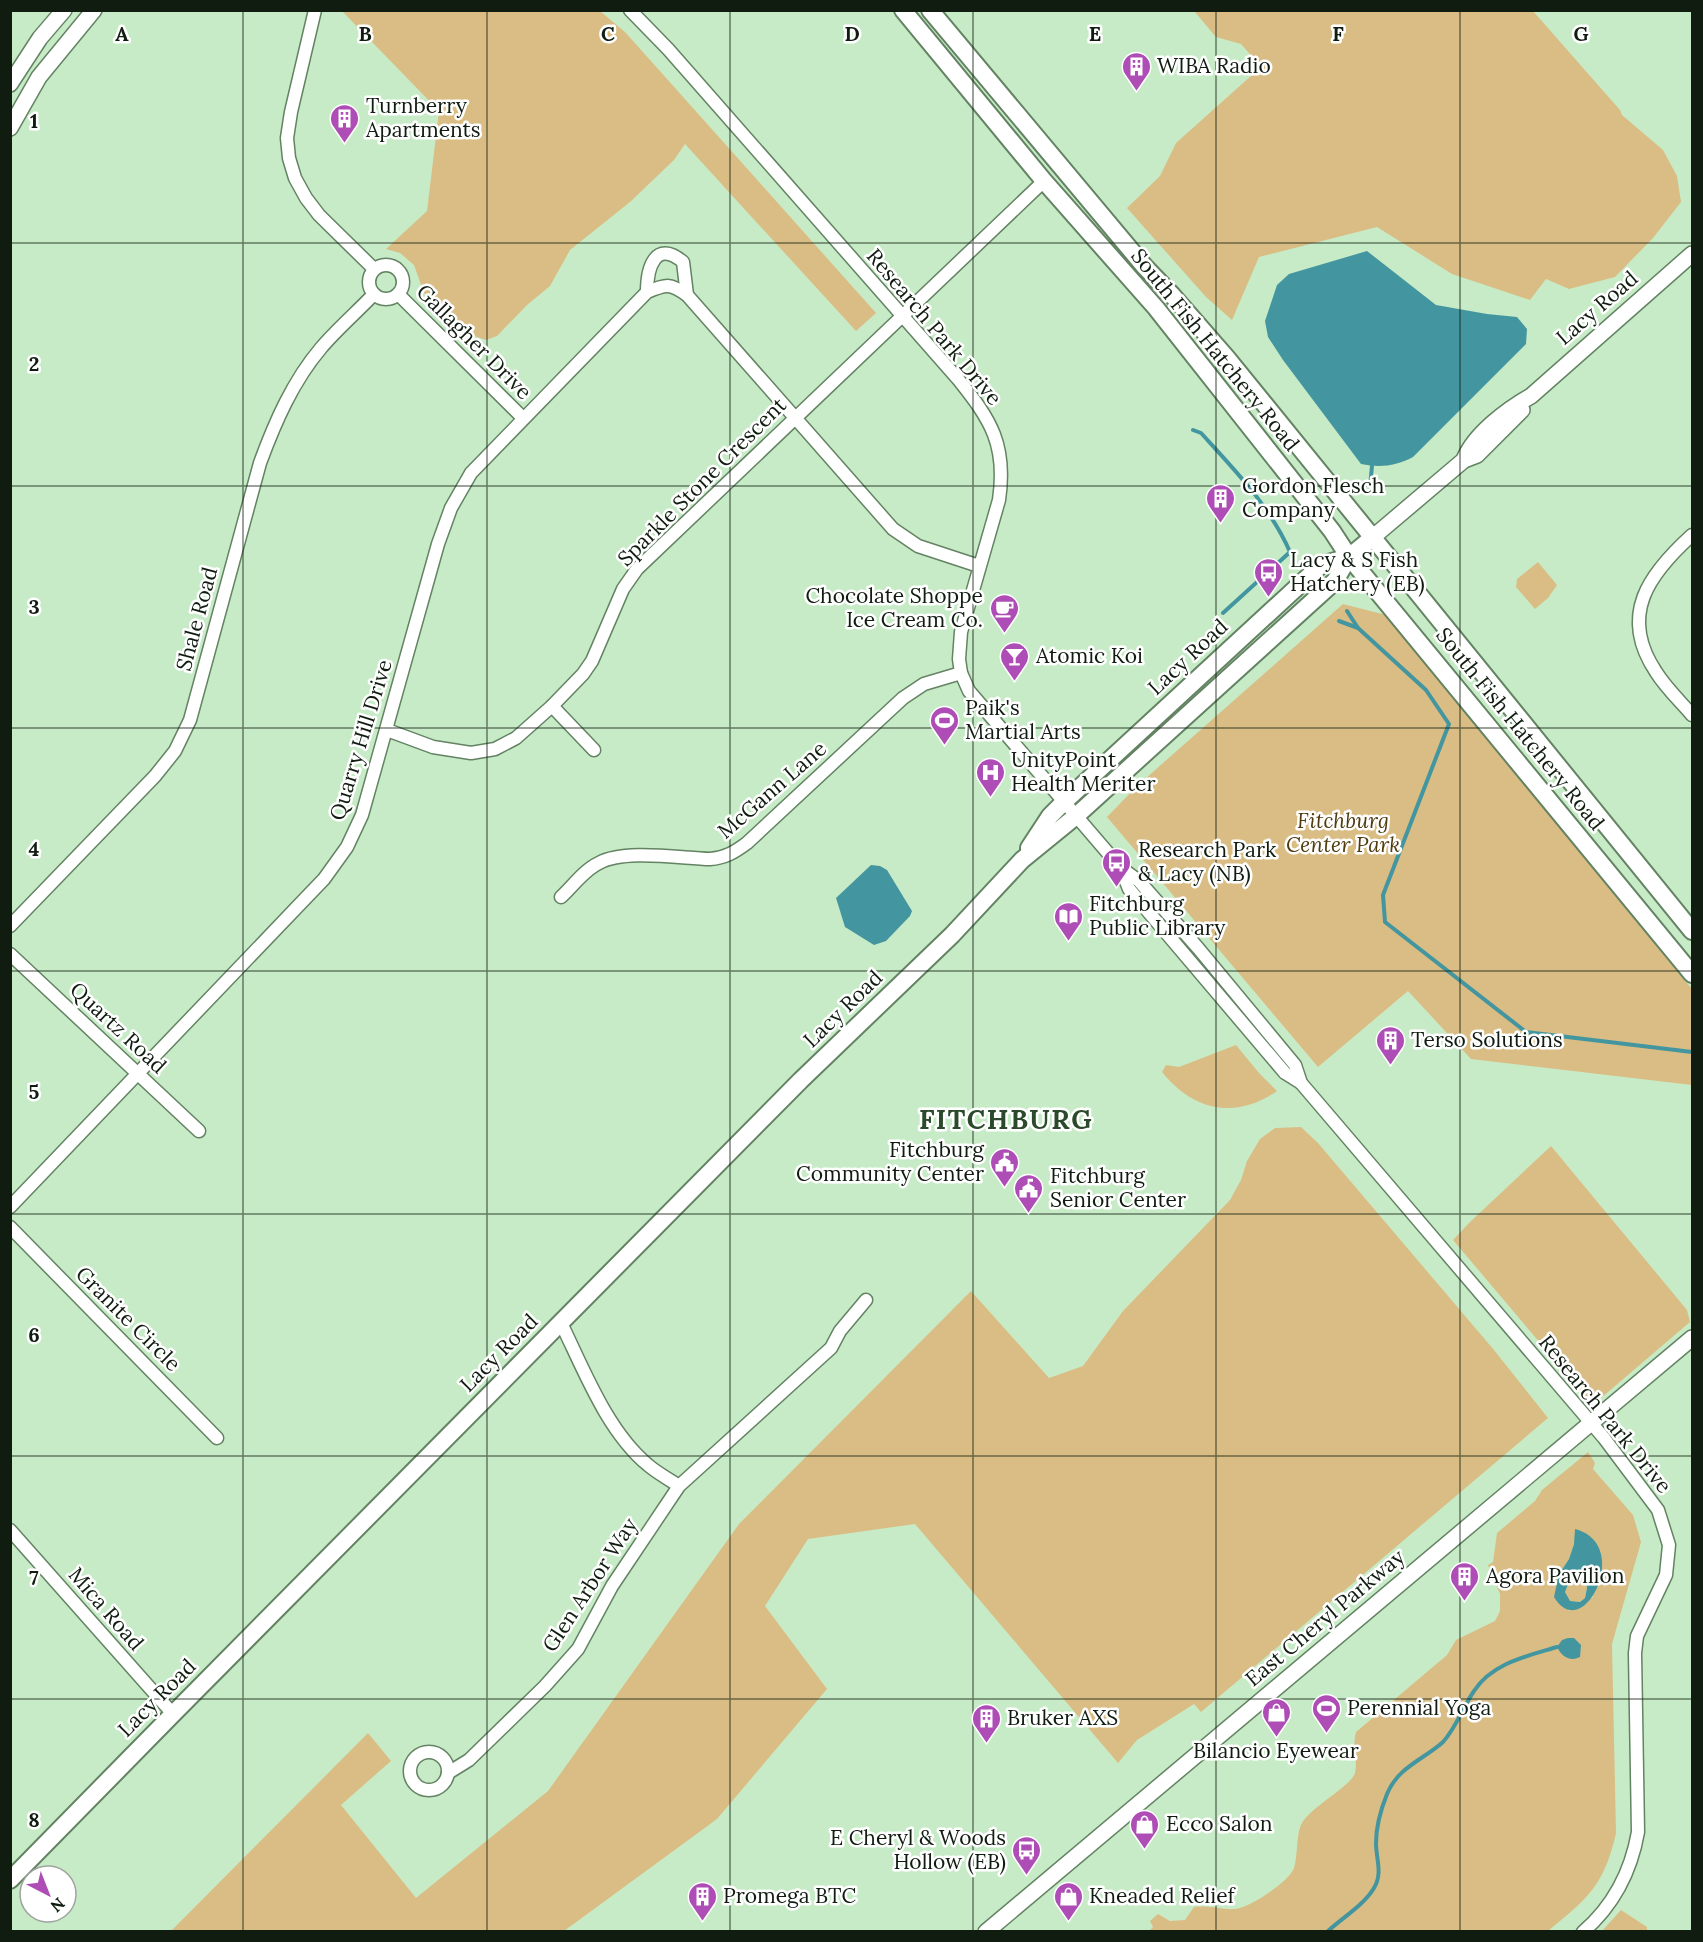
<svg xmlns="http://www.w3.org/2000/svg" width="1703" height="1942" viewBox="0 0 1703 1942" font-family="Lora,serif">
	<rect width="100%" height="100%" fill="#c8ebc7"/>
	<g fill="#dabd84" fill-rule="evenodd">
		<polygon points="342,11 600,11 625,32 876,313 856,331 685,144 674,160 630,202 570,250 550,286 527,305 497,336 486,340 474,336 474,330 467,336 424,293 414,265 400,253 386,249 427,211 439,111"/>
		<polygon points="1194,11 1533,11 1620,110 1622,115 1663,150 1677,176 1681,202 1653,238 1615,277 1569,289 1546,279 1530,300 1452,274 1377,227 1259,257 1232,320 1206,297 1127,208 1160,176 1176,143 1261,67 1241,44 1216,37"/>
		<polygon points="1538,562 1557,585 1548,598 1535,609 1516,587 1517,579"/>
		<polygon points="1343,604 1386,615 1692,989 1692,1085 1471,1059 1408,991 1318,1067 1107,817 1137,786"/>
		<path d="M1236,1045L1259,1073L1277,1091C1236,1120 1193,1111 1162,1072L1166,1065L1179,1067Z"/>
		<polygon points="1301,1127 1318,1143 1494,1350 1548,1418 1201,1712 1194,1704 1137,1740 1118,1763 915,1524 808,1539 765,1606 827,1689 717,1819 564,1931 171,1931 368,1733 391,1761 341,1805 416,1898 548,1791 739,1524 971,1291 1049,1378 1083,1366 1123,1311 1230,1200 1241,1180 1247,1161 1260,1139 1275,1128"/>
		<polygon points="1551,1146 1687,1310 1690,1322 1601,1398 1594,1400 1585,1396 1453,1240 1470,1222"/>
		<path d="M1588,1452L1595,1463L1593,1469L1633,1515L1641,1542L1612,1644L1616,1833C1604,1886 1588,1898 1548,1931L1148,1932L1153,1927L1150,1921L1158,1914L1170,1921L1185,1920L1194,1907C1211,1905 1221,1910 1235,1909C1249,1908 1289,1882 1294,1868C1298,1856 1296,1833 1302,1823C1312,1806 1350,1787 1355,1773C1358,1759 1352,1746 1356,1732L1447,1655L1456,1640L1495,1621L1500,1611V1594L1488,1565L1493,1562L1497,1533L1535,1501L1542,1490ZM1574,1544L1593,1597L1569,1611L1559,1574L1569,1559Z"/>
		<polygon points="1578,1573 1586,1579 1587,1588 1585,1598 1580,1602 1569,1601 1565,1592 1571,1577"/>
		<polygon points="1621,1910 1647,1927 1647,1931 1602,1931"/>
	</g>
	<g fill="#43969f" fill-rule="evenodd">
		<path d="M1367,251L1436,305L1487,314L1517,317L1527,329L1526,344L1413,457C1396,466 1380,468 1361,464L1283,360L1268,337L1265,321L1277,285L1289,274Z"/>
		<polygon points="871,865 880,866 887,870 912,911 910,916 886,941 874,945 845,927 836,898"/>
		<path d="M1575,1529C1634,1544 1583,1646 1554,1597L1559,1574L1569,1559L1574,1544ZM1578,1573L1586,1579L1587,1588L1585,1598L1580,1602L1570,1601L1565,1592L1571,1577Z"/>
		<path d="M1568,1638H1574L1581,1645L1580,1657C1570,1662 1562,1657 1557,1647L1562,1640Z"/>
	</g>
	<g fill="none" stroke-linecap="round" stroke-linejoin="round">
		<g stroke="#43969f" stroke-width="4">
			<path d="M1193,430L1201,433C1234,469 1270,506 1290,552L1223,613"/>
			<polyline points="1370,487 1372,466"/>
			<polyline points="1347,611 1358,628 1426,690 1449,724 1383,895 1385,922 1526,1032 1692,1052"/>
			<polyline points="1339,621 1358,628"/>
			<path d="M1327,1932C1342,1918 1364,1905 1374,1888C1383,1873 1376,1859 1376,1843C1376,1827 1381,1809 1387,1794C1398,1767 1423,1760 1443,1742C1456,1728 1463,1707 1474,1691C1492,1663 1527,1656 1557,1647"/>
		</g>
		<defs>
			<g id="minor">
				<polyline points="315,10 291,112 287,138 289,158 295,178 306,198 319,215 374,269"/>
				<path d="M630,10L668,49L958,379C991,420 1007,445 999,500L961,632L959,659L961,673L969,691L1120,867L1139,881L1198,948L1295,1065L1301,1083L1604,1438L1658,1510L1669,1545L1666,1575L1637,1636L1635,1653L1638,1832C1631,1872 1614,1905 1583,1932"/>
				<circle cx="386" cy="282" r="17"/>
				<path d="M647,292C647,268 655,239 683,262L687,295"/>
				<polyline points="398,294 523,418"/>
				<path d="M1692,535C1649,574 1618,615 1656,672C1666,688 1680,701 1692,715"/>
				<polyline points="552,706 594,750"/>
				<polyline points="387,730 433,747 471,753 495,749 516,738 552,706 583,674 592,661 623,589 637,569 1044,181"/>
				<polyline points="1120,867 1129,889 1285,1073 1301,1083"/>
				<path d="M561,897C573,886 584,870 599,863C624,849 679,858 710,859C725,858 735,852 747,843L903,698L924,684L961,673"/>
				<path d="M10,926L155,776L175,751L190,720L260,463C275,422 293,381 321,348C337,329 357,312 374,294"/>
				<polyline points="10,954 199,1131"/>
				<path d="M10,1207L300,904L324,879L347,847L362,815L438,544L451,508L471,473L647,292C666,284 670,283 687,295L893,529L918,546L979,566"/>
				<polyline points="10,1227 217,1438"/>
				<path d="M561,1323C584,1370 607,1431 648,1465C657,1473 669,1479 679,1486"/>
				<polyline points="10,1530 173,1714"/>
				<circle cx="429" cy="1771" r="19"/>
				<polyline points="448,1773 469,1760 545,1686 578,1649 612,1586 679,1486 831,1348 840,1331 866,1300"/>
			</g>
			<g id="tertiary">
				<polyline points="10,84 40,38 64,10"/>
				<polyline points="10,128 39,77 94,10"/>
				<path d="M1464,460C1474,434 1508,409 1531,396L1692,254"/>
				<polyline points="1372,538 1464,460 1477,455 1522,410"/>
				<polyline points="986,1932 1692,1338"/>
			</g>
			<g id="secondary">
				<polyline points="903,10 1044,181 1156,308 1332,531 1349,557 1692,974"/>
				<polyline points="930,10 1145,267 1172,295 1227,358 1692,931"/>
				<polyline points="1029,848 1050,816 1064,802 1321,565 1349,557"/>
				<polyline points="10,1880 173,1714 801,1080 952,935 1022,860 1076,816 1335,581 1349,557 1372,538"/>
			</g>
		</defs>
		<use href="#minor" stroke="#638363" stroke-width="15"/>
		<use href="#tertiary" stroke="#638363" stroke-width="18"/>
		<use href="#secondary" stroke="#638363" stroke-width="20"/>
		<use href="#minor" stroke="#fff" stroke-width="12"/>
		<use href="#tertiary" stroke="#fff" stroke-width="15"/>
		<use href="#secondary" stroke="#fff" stroke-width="16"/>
	</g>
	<path fill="none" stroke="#0f1c0f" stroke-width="1.5" stroke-opacity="0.55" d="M243,10V1932M487,10V1932M730,10V1932M973,10V1932M1216,10V1932M1460,10V1932M10,243H1692M10,486H1692M10,728H1692M10,971H1692M10,1214H1692M10,1456H1692M10,1699H1692"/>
	<defs>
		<symbol id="building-pin" viewBox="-11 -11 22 30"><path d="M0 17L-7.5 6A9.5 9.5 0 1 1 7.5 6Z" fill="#ad4db5" stroke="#fff"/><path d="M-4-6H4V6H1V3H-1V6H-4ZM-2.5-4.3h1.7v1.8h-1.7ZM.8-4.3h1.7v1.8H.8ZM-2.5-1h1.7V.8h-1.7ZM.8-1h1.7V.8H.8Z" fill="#fff"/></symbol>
		<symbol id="bus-pin" viewBox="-11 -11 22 30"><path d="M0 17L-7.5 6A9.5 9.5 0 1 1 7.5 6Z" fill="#ad4db5" stroke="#fff"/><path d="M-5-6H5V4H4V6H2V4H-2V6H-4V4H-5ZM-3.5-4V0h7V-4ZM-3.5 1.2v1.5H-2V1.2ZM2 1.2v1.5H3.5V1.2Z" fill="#fff"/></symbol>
		<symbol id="cafe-pin" viewBox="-11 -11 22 30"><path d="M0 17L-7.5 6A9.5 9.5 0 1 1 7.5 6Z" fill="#ad4db5" stroke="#fff"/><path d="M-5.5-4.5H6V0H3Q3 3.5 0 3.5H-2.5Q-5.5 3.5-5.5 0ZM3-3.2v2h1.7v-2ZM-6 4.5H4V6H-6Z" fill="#fff"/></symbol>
		<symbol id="bar-pin" viewBox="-11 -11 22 30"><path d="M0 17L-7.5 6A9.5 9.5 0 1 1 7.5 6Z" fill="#ad4db5" stroke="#fff"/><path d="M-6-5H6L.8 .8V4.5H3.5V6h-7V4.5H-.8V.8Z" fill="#fff"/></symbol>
		<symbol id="stadium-pin" viewBox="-11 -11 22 30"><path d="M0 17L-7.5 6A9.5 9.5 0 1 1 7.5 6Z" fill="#ad4db5" stroke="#fff"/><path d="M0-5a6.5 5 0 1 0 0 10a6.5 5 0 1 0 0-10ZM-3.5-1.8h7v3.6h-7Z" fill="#fff"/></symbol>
		<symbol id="hospital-pin" viewBox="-11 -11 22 30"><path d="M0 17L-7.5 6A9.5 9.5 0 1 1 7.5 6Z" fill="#ad4db5" stroke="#fff"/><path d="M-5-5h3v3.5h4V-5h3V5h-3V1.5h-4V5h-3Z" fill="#fff"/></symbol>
		<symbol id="library-pin" viewBox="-11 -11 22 30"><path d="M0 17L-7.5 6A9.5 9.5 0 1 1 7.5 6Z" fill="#ad4db5" stroke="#fff"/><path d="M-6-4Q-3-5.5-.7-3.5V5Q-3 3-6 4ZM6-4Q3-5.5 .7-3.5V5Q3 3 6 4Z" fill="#fff"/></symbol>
		<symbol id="civic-pin" viewBox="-11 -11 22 30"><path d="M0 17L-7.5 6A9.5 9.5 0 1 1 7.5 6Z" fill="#ad4db5" stroke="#fff"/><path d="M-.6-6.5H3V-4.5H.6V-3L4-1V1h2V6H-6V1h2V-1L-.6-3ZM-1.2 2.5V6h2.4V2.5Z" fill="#fff"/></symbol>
		<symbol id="shop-pin" viewBox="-11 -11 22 30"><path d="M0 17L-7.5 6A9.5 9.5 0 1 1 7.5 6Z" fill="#ad4db5" stroke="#fff"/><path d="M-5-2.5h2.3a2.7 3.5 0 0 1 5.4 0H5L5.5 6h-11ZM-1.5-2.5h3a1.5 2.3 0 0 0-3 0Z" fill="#fff"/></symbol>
	</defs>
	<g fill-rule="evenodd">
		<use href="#building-pin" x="1120" y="50" width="33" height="45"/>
		<use href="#building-pin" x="328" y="102" width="33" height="45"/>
		<use href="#building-pin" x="1204" y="482" width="33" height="45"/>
		<use href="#bus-pin" x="1252" y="556" width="33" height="45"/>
		<use href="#cafe-pin" x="988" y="592" width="33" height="45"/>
		<use href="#bar-pin" x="998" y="640" width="33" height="45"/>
		<use href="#stadium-pin" x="928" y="704" width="33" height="45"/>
		<use href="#hospital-pin" x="974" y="756" width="33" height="45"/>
		<use href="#bus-pin" x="1100" y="846" width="33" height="45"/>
		<use href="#library-pin" x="1052" y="900" width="33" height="45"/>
		<use href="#building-pin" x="1374" y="1024" width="33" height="45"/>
		<use href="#civic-pin" x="988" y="1146" width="33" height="45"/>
		<use href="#civic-pin" x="1012" y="1172" width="33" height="45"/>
		<use href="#building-pin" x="1448" y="1560" width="33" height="45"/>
		<use href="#stadium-pin" x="1310" y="1692" width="33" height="45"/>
		<use href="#shop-pin" x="1260" y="1696" width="33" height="45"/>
		<use href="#building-pin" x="970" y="1702" width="33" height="45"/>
		<use href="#shop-pin" x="1128" y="1808" width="33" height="45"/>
		<use href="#bus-pin" x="1010" y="1834" width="33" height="45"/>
		<use href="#building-pin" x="686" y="1880" width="33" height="45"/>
		<use href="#shop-pin" x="1052" y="1880" width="33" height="45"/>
	</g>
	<g text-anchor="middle" stroke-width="5" stroke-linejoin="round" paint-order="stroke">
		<g font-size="21" fill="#0f1c0f" stroke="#fff" text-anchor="start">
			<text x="1157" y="73">WIBA Radio</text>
			<text x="366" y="113">Turnberry<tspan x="366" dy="24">Apartments</tspan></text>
			<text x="1242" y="493">Gordon Flesch<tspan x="1242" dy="24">Company</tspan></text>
			<text x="1290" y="567">Lacy &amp; S Fish<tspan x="1290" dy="24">Hatchery (EB)</tspan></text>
			<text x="983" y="603" text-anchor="end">Chocolate Shoppe<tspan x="983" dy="24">Ice Cream Co.</tspan></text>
			<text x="1036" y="663">Atomic Koi</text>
			<text x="965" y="715">Paik's<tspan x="965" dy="24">Martial Arts</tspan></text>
			<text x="1011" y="767">UnityPoint<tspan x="1011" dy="24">Health Meriter</tspan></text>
			<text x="1138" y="857">Research Park<tspan x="1138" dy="24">&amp; Lacy (NB)</tspan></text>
			<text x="1089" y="911">Fitchburg<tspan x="1089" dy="24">Public Library</tspan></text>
			<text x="1411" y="1047">Terso Solutions</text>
			<text x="984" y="1157" text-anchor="end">Fitchburg<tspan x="984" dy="24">Community Center</tspan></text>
			<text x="1050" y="1183">Fitchburg<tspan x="1050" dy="24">Senior Center</tspan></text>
			<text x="1486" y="1583">Agora Pavilion</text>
			<text x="1347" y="1715">Perennial Yoga</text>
			<text x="1007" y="1725">Bruker AXS</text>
			<text x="1276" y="1758" text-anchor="middle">Bilancio Eyewear</text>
			<text x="1166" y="1831">Ecco Salon</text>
			<text x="1006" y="1845" text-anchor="end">E Cheryl &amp; Woods<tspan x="1006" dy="24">Hollow (EB)</tspan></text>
			<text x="723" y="1903">Promega BTC</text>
			<text x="1089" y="1903">Kneaded Relief</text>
		</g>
		<g font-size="21" fill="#0f1c0f" stroke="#fff">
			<text transform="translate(1597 308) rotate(-41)" y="7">Lacy Road</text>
			<text transform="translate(934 327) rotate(50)" y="7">Research Park Drive</text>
			<text transform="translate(474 342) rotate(45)" y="7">Gallagher Drive</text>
			<text transform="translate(1215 350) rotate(51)" y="7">South Fish Hatchery Road</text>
			<text transform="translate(702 482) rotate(-45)" y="7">Sparkle Stone Crescent</text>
			<text transform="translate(197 619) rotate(-75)" y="7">Shale Road</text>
			<text transform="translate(1188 657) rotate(-43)" y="7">Lacy Road</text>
			<text transform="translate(1520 729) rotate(51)" y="7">South Fish Hatchery Road</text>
			<text transform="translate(361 740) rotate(-73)" y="7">Quarry Hill Drive</text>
			<text transform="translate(772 790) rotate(-41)" y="7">McGann Lane</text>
			<text transform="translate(843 1009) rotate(-44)" y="7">Lacy Road</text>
			<text transform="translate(118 1028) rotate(43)" y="7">Quartz Road</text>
			<text transform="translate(128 1319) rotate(45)" y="7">Granite Circle</text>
			<text transform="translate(499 1353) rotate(-45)" y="7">Lacy Road</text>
			<text transform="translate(1605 1414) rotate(51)" y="7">Research Park Drive</text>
			<text transform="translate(590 1585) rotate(-57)" y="7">Glen Arbor Way</text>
			<text transform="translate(106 1609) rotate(49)" y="7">Mica Road</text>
			<text transform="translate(1325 1618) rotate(-40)" y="7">East Cheryl Parkway</text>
			<text transform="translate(157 1698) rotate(-45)" y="7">Lacy Road</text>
		</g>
		<g font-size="21" font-style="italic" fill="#4f3b0e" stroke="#fff">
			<text x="1343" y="828">Fitchburg<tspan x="1343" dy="24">Center Park</tspan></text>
		</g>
		<g font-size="27" font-weight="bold" letter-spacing="1.5" fill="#2b492b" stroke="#fff">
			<text x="1006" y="1129">FITCHBURG</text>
		</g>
	</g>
	<g font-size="20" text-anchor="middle" font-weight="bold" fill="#0f1c0f" stroke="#fff" stroke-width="5" stroke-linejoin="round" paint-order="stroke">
		<text x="122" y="41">A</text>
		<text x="365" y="41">B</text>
		<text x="608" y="41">C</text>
		<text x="852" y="41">D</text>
		<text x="1095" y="41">E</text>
		<text x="1338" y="41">F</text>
		<text x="1581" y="41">G</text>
		<text x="34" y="128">1</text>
		<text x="34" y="371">2</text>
		<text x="34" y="614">3</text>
		<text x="34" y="856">4</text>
		<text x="34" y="1099">5</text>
		<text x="34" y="1342">6</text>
		<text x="34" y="1585">7</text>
		<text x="34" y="1827">8</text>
	</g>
	<rect width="1703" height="1942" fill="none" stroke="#0f1c0f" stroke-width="24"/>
	<g transform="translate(48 1894) rotate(138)"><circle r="28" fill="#ffffff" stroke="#9fa49f" stroke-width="1.5"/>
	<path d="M0-4.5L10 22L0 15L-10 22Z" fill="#ad4db5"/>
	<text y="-9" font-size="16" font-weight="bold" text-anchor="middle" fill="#0f1c0f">N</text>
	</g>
</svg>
